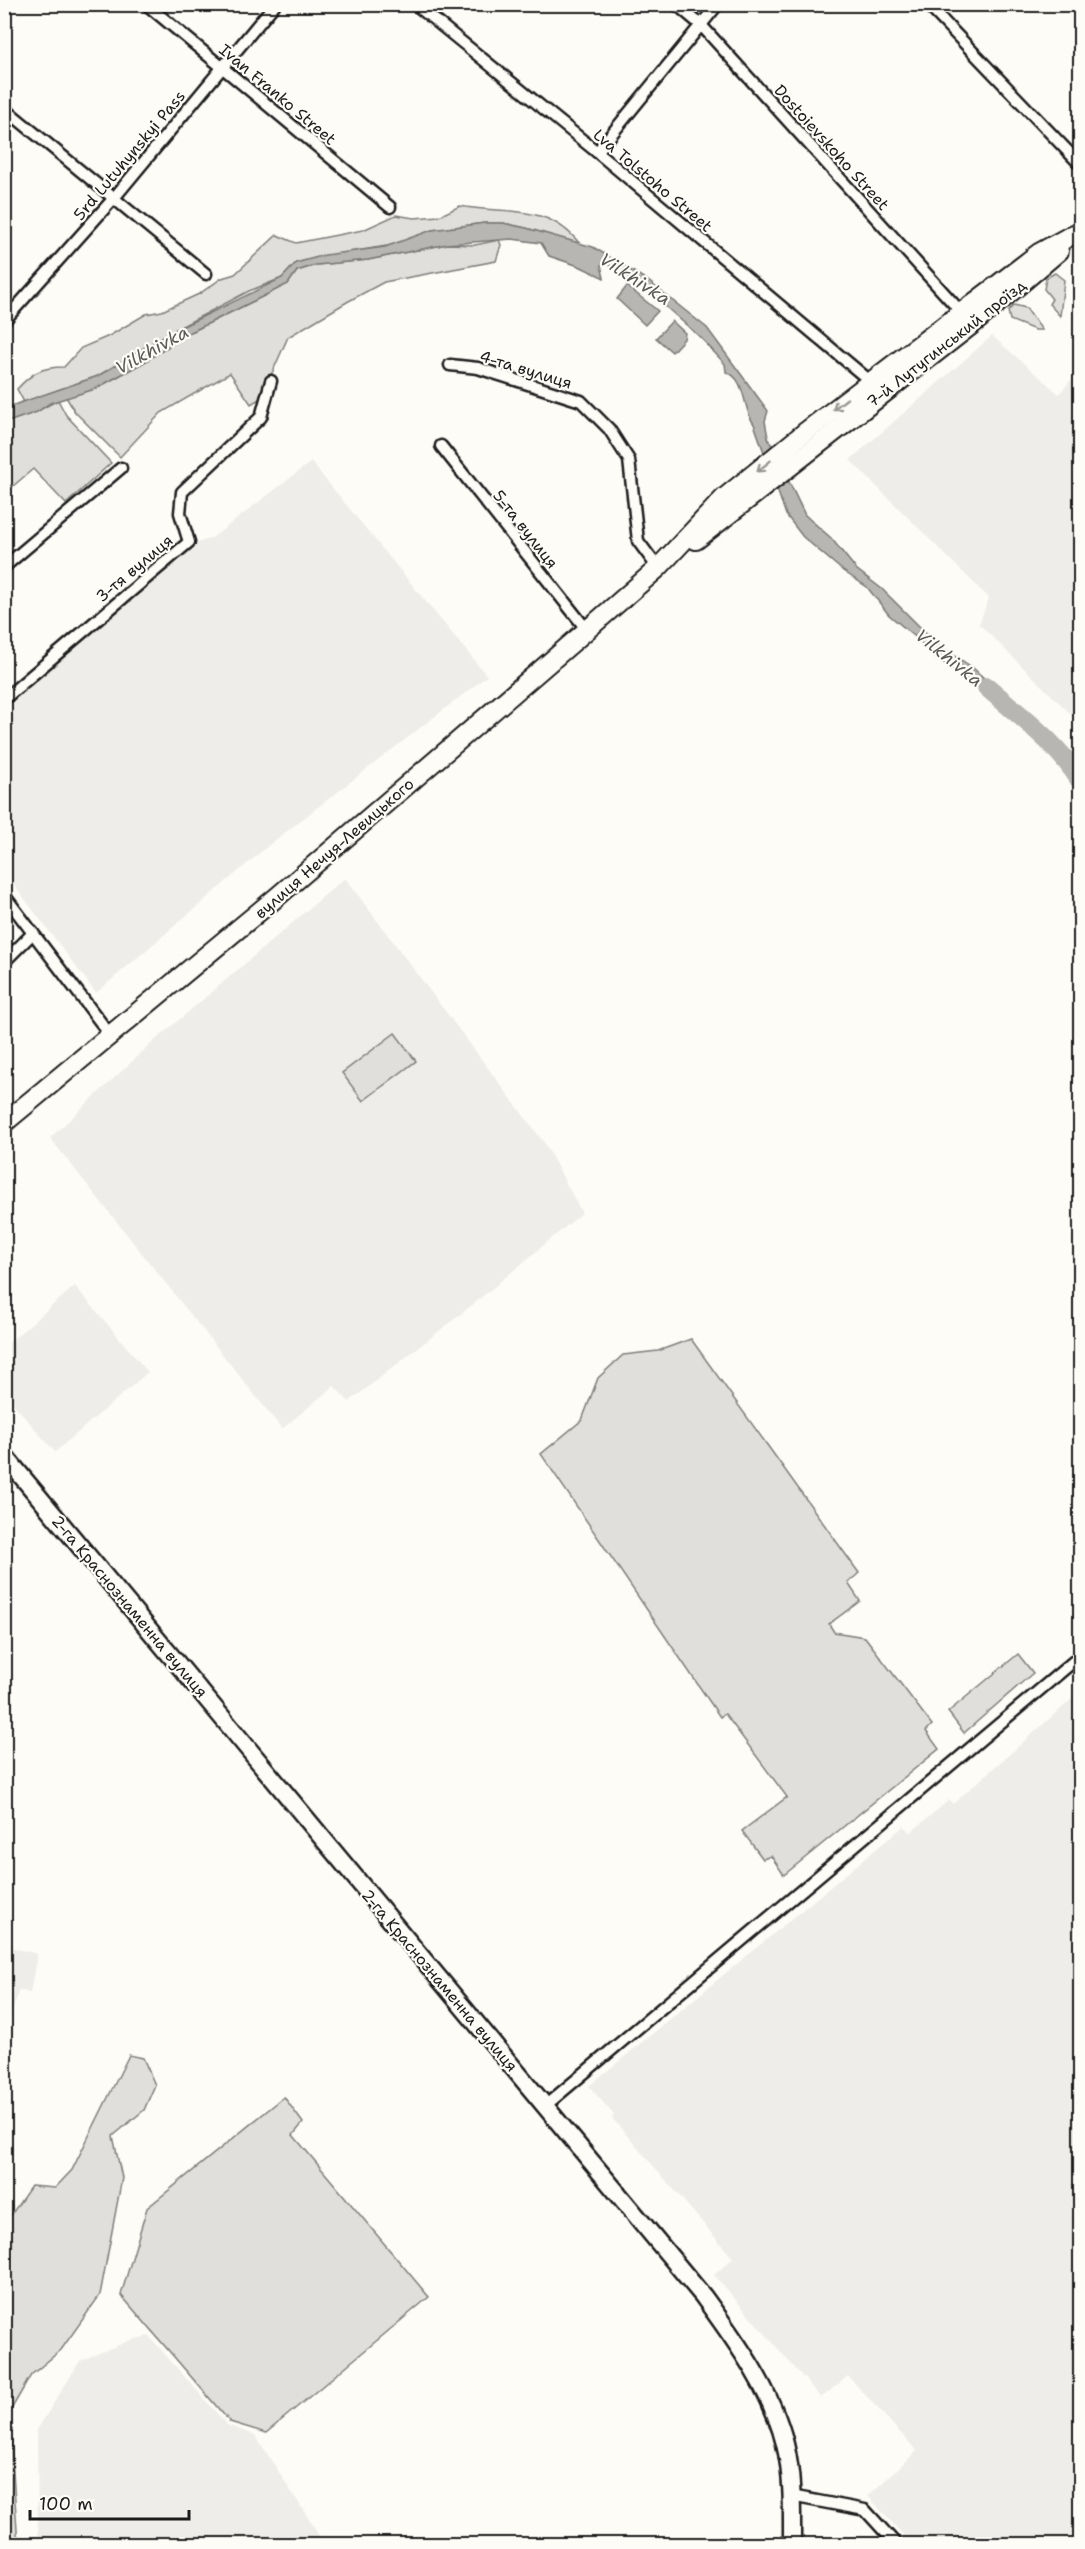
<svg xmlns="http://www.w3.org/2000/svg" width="1085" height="2549" viewBox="0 0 1085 2549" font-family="'Shantell Sans',sans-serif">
	<rect width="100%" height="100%" fill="#fdfcf7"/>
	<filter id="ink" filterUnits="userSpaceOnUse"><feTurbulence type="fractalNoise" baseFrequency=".0167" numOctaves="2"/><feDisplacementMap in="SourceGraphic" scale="12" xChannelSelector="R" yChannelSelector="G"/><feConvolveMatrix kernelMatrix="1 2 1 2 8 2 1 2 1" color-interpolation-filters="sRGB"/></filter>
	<g filter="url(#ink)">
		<g fill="#eeede9">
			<polygon points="992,336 1059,394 1080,370 1080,719 1075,718 979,624 989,598 850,460"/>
			<polygon points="311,462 487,676 269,845 96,993 5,873 5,705 189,546 212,538"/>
			<polygon points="345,878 545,1144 582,1213 476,1302 349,1402 334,1386 282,1429 50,1138 152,1043"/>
			<polygon points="75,1286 148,1372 55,1452 5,1394 5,1346"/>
			<polygon points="1080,1692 1080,2526 1062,2544 911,2544 868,2496 917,2451 848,2376 821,2398 714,2275 733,2258 612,2118 614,2115 589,2086 904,1826 910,1833 949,1800 953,1804"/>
			<polygon points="5,1946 37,1954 30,1993 19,1990 5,2035"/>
			<polygon points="149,2336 227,2425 255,2435 316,2530 323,2544 38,2544 37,2430 80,2361 131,2340"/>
		</g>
		<g fill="#e0dfdb" stroke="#7e7e7c" stroke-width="1.5">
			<path d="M460,206C506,215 547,202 580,244L526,228L503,223H485L432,230L399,244L325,256L296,263L282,278L249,291L167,334L98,376L24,402L17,389C32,373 41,367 64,367L81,348L109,336L146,314L162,311L199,294L222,278L235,274L277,235L296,243L363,230L396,215L414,218L439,216Z"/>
			<polygon points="499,240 501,245 496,261 384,282 347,302 288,337 261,398 251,404 230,373 161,413 120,457 75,412 66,397 95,389 146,361 187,334 288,284 297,271 316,265 368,260 447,244 475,245"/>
			<polygon points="1055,273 1064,280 1060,316 1049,304 1052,299 1044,289 1046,278"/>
			<polygon points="1014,305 1026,308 1042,330 1035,330 1010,320 1008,311"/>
			<polygon points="58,400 66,415 111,463 66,504 33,469 5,493 4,423 36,412"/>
			<polygon points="395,1033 416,1061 363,1101 342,1073"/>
			<polygon points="691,1339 859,1573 848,1583 860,1601 829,1624 834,1632 865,1637 932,1725 926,1731 939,1749 784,1875 771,1856 763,1859 742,1831 787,1797 725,1714 720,1717 541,1454 582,1420 598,1378 623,1355 658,1351"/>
			<polygon points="1018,1654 1033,1673 964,1733 948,1712"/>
			<polygon points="129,2055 143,2058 155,2085 144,2110 113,2136 122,2178 100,2295 61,2350 31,2375 9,2413 18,2544 5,2544 5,2218 11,2215 31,2186 55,2188 72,2170"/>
			<polygon points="284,2097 303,2123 293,2135 429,2297 266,2433 230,2422 121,2295 147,2208"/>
		</g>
		<g fill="#b7b6b2" stroke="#797876" stroke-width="1.5">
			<path d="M485,223H503L526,228L593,247L647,280L707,328L768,411L765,421L768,438L805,515L831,538L856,569L882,589L919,626L944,649L972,667L1009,701L1004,708L970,680L933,656L919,640L889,615L867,587L843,571L803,537L786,515L754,424C743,411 746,377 726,372L725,364L701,338L647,290L609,265L605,262L601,265L604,278L579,266L549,256L541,243L512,239L447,244L368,260L316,265L297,271L288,284L187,334L146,361L95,389L50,403L37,412L5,423V408L98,376L167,334L282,278L296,263L325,255L385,247L432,230Z"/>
			<polygon points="627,286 658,311 645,325 617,299"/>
			<polygon points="672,321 685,333 684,339 672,352 656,338"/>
		</g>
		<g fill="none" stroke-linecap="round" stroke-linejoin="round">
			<path stroke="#b7b6b2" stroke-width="20" d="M987,687C1019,715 1058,744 1080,780"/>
			<defs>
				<g id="street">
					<polyline points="146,4 390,207"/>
					<polyline points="415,4 597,152 870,381"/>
					<polyline points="676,4 701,25 962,313"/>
					<polyline points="927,4 1080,164"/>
					<polyline points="4,108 206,274"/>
					<polyline points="597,152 718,4"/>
					<polyline points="4,321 114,198 275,4"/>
					<polyline points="450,365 478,368 581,401 609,429 629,460 638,541 658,568"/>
					<polyline points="441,446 587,630"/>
					<polyline points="4,567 121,468"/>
					<polyline points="4,699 189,542 180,513 182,492 261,417 271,381"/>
					<polyline points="4,895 111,1036"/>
					<polyline points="4,962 33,933"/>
					<polyline points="545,2106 1080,1656"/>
					<polyline points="791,2496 865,2510 896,2544"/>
					<polyline points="1079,2544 1080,2542"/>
				</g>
				<path id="secondary" d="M4,1455L703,2296C735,2340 772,2390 785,2444C793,2476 792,2511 792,2544"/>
				<g id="primary">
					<polyline points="696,540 979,319 1059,251"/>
					<polyline points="4,1123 278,896 587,630 658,568 724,498 804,433 1039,253 1074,234"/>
				</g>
			</defs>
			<use href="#street" stroke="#1c1c1c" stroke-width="15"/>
			<use href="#secondary" stroke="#1c1c1c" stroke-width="21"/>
			<use href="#primary" stroke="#1c1c1c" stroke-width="22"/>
			<use href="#street" stroke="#fdfcf7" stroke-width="10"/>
			<use href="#secondary" stroke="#fdfcf7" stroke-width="16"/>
			<use href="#primary" stroke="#fdfcf7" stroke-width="18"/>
		</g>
		<defs><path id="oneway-shaft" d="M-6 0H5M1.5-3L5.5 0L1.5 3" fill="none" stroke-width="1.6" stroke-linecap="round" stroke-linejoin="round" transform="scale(1.5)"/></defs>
		<g stroke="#989794">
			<use href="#oneway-shaft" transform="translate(840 404) rotate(142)"/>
			<use href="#oneway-shaft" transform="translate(764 466) rotate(141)"/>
		</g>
	</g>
	<g text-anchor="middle" stroke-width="4.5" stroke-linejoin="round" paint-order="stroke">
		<g font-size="16" fill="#1c1c1c" stroke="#fdfcf7">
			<text transform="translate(278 94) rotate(40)" y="6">Ivan Franko Street</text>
			<text transform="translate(832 147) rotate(48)" y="6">Dostoievskoho Street</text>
			<text transform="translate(129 155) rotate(-50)" y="6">5rd Lutuhynskyi Pass</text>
			<text transform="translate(653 180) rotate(40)" y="6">Lva Tolstoho Street</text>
			<text transform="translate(946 343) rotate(-38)" y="6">7-й Лутугинський проїзд</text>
			<text transform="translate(526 369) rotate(17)" y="6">4-та вулиця</text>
			<text transform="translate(526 529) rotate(52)" y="6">5-та вулиця</text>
			<text transform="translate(134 568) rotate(-40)" y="6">3-тя вулиця</text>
			<text transform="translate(334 848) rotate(-41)" y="6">вулиця Нечуя-Левицького</text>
			<text transform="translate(130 1606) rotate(50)" y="6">2-га Краснознаменна вулиця</text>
			<text transform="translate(440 1980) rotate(50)" y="6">2-га Краснознаменна вулиця</text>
		</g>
		<g font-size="18" font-style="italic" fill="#5a5a58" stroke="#fdfcf7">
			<text transform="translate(635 279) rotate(33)" y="6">Vilkhivka</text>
			<text transform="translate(152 350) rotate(-29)" y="6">Vilkhivka</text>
			<text transform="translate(949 658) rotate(39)" y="6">Vilkhivka</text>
		</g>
	</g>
	<rect width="1085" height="2549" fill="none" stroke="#fdfcf7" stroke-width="24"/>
	<rect x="12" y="12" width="1061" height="2525" fill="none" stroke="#1c1c1c" stroke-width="2" filter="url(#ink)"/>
	<path d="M30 2510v9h159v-9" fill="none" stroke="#1c1c1c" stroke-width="3"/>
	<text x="39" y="2510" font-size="18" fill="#1c1c1c" stroke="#fdfcf7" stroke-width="4.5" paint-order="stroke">100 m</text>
</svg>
